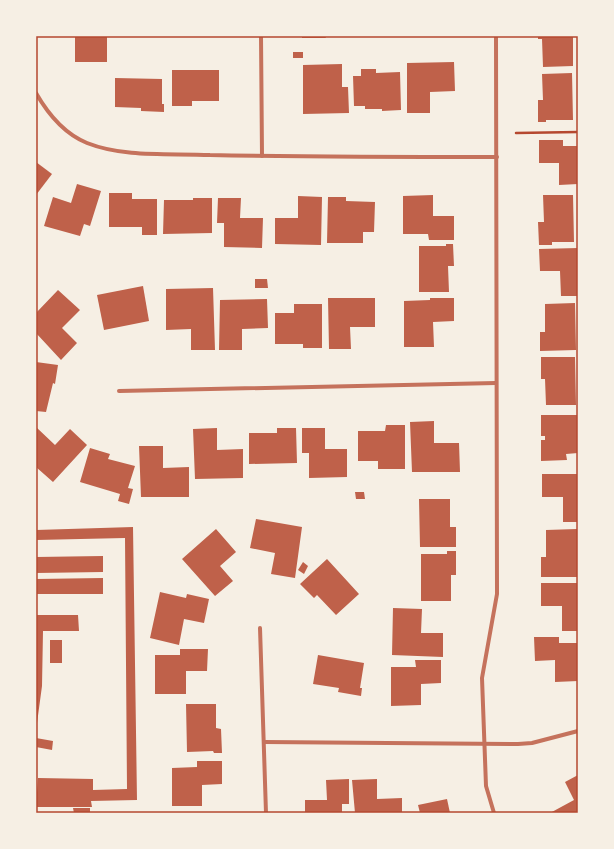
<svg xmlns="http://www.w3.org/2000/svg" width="614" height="849" viewBox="0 0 614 849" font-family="'Alegreya Sans',sans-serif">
	<rect width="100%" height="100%" fill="#f6efe4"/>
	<g fill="#bf614a">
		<rect x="75" y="36" width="32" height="26"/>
		<polygon points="302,36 325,36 326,38 302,38"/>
		<polygon points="538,36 573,36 573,66 543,67 542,39 538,39"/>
		<rect x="293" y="52" width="10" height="6"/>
		<polygon points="454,62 455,91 430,92 430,113 407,113 407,63"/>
		<polygon points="342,64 342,87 348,87 349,113 303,114 303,65"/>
		<polygon points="361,69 376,69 376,73 400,72 401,110 382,111 382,109 365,109 365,106 354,106 353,76 361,76"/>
		<polygon points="172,70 219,70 219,101 192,101 192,106 172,106"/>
		<polygon points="572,73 573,120 546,120 546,122 538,122 538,100 543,100 542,74"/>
		<polygon points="115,78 162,79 162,104 164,104 164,112 141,111 141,108 115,107"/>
		<polygon points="539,140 563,140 563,146 578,146 578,184 559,185 559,163 539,163"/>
		<polygon points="36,162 52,174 36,195"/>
		<polygon points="77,184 101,191 90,226 84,224 80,236 44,226 53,197 71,203"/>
		<polygon points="109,193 132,193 132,199 157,199 157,235 142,235 142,227 109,227"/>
		<polygon points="433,195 433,216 454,216 454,240 429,240 428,234 403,234 403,196"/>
		<polygon points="543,195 573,195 574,242 552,242 552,245 539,245 538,222 544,222"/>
		<polygon points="298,196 322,197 321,245 275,244 275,218 298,218"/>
		<polygon points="328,197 346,197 346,201 375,202 374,232 363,232 363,243 327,243"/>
		<polygon points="193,198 212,198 212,233 163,234 164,200 193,200"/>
		<polygon points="218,198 241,198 240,218 263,218 262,248 224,247 224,223 217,223"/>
		<polygon points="446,244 453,244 454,266 448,266 449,292 419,292 419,246 446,246"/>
		<polygon points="578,248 578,296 561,296 560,271 540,271 539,249"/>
		<polygon points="255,279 267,279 268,288 255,288"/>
		<polygon points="143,286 149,321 104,330 97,295"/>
		<polygon points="213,288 215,350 191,350 191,329 166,330 166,289"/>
		<polygon points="58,290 80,310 62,328 77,343 61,360 36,333 36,313"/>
		<polygon points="328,298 375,298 375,327 350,327 351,349 329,349"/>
		<polygon points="430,298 454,298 454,321 433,322 434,347 404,347 404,301 430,300"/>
		<polygon points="267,299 268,328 242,329 242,350 219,350 220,300"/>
		<polygon points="575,303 576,350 540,351 540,332 545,332 545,304"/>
		<polygon points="294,304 322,304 322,348 303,348 303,344 275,344 275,313 294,313"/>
		<polygon points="541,357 575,357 576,405 546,405 545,379 541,379"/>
		<polygon points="36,362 58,365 55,384 53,383 46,412 36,411"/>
		<polygon points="541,415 578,415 578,453 566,454 567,460 541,461 541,440 545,440 545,436 541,436"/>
		<polygon points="434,421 434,443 459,443 460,472 412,472 410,422"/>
		<polygon points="386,425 405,425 405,469 378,469 378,461 358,461 358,431 385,431"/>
		<polygon points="36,427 55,445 70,429 87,445 53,482 36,467"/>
		<polygon points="217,428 217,450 243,449 243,478 195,479 193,429"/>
		<polygon points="277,428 296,428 297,463 249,464 249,433 277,433"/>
		<polygon points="302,428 325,428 325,449 347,449 347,477 309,478 309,453 302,453"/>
		<polygon points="139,446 163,446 163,468 189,467 189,497 141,497"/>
		<polygon points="90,448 110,454 108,459 135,466 128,488 133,489 129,504 118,501 120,494 80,482"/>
		<polygon points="542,474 578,474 578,522 563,522 563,497 542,497"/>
		<polygon points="355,492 364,492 365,499 356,499"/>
		<polygon points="419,499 450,499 450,527 456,527 456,547 420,547"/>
		<polygon points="256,519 302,527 295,578 271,574 275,553 250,548"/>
		<polygon points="133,527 137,800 91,801 92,807 36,807 38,778 93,779 93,790 127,789 125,538 36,540 36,530"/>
		<polygon points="216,529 236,552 220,566 233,581 215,596 182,559"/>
		<polygon points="577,529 578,577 541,577 541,557 546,557 546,530"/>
		<polygon points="447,551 456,551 456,575 451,575 451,601 421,601 421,554 447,554"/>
		<polygon points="103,556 103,572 36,573 36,557"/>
		<polygon points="327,559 359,594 336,615 317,595 314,598 300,584"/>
		<polygon points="303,562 308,566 304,574 298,570"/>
		<polygon points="103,578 103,594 36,594 36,579"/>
		<polygon points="541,583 578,583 578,631 562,631 562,606 541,606"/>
		<polygon points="160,592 186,598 187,594 209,599 204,623 184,619 179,645 150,638"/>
		<polygon points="393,608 422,609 421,633 443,633 443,657 392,655"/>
		<polygon points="37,615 78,615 79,631 43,631 42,686 37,723"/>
		<polygon points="534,637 559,637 559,643 578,643 578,681 555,682 555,660 535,661"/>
		<rect x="50" y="640" width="12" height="23"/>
		<polygon points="180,649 208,649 207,671 186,671 186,694 155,694 155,655 180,655"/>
		<polygon points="318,655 364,663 360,688 362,688 361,696 338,692 339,688 313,684"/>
		<polygon points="415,660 441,660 441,683 421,684 421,705 391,706 391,667 416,667"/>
		<polygon points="186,704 216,704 216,728 221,729 222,753 214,753 213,751 187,752"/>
		<polygon points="36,738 53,741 52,750 36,747"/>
		<polygon points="197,761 222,761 222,784 202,785 202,806 172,806 172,768 197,767"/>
		<polygon points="578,775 578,813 550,813 574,800 565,782"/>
		<polygon points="349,779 349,804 342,804 342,813 305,813 305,800 327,800 326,780"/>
		<polygon points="377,779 377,799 402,798 402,813 355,813 352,780"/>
		<polygon points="447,799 450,813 420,813 418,805"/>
		<polygon points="73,808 90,808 90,813 74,813"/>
	</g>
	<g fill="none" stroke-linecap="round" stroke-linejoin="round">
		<polyline stroke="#b5482f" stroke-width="2.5" points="516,133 578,132"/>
		<g stroke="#c5725c" stroke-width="4">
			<polyline points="261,36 262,156"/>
			<path d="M36,93C48,114 65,134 87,143C125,158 170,153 210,155C305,157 401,157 497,157"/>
			<polyline points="119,391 496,383"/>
			<polyline points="260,628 266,813"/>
			<polyline points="264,742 518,744 532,743 578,731"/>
			<polyline points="494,813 486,786 482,678 497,594 496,36"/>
		</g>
	</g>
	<rect width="614" height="849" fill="none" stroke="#f6efe4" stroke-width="74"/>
	<rect x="37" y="37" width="540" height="775" fill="none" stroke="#b5482f" stroke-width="1.5"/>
</svg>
